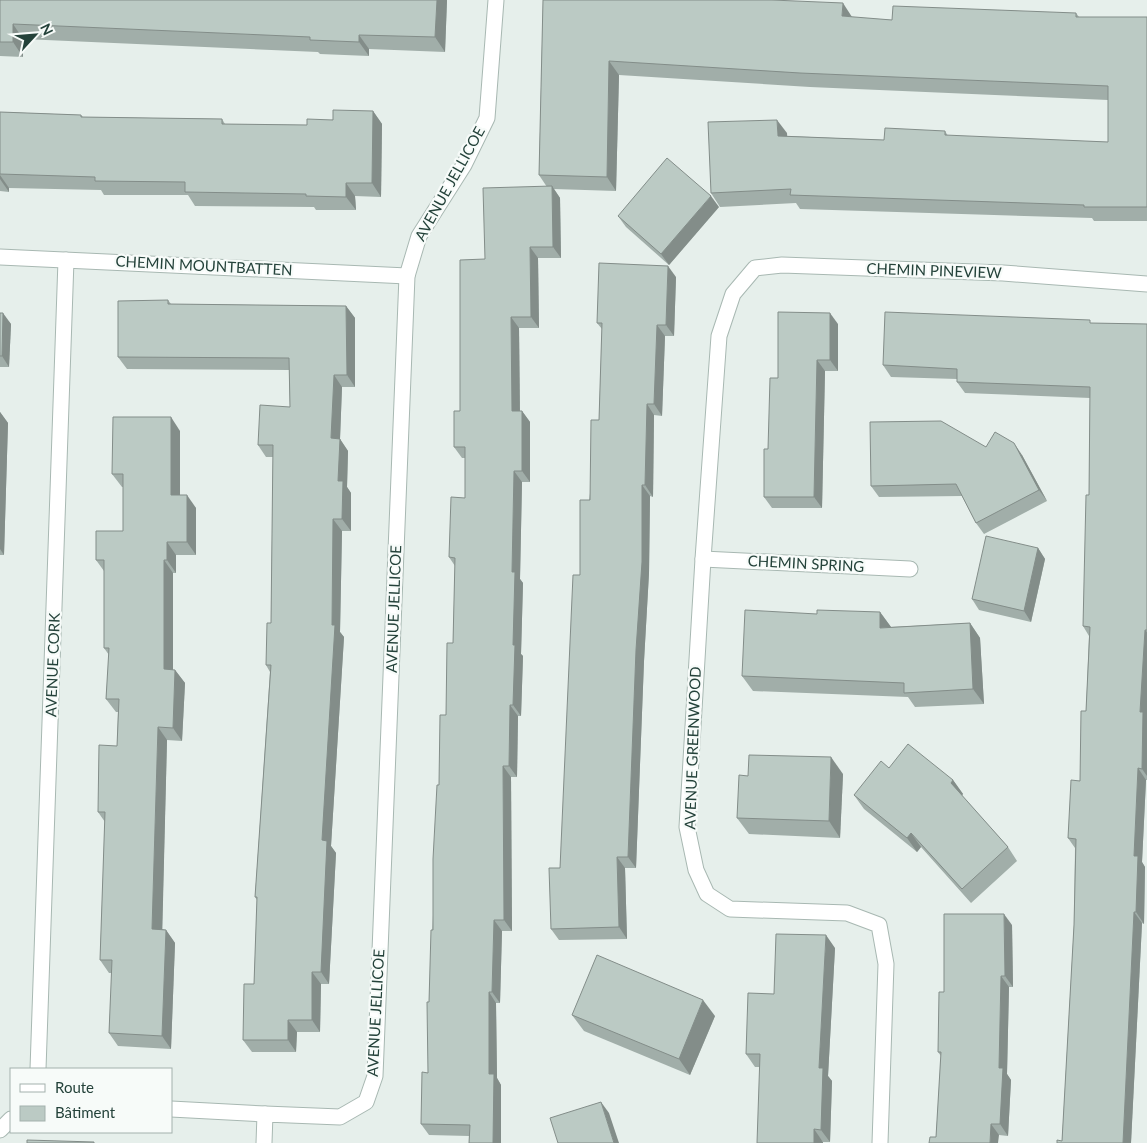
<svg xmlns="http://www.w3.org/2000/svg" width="1147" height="1143" viewBox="0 0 1147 1143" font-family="Lato,sans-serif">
	<rect width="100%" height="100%" fill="#e6efeb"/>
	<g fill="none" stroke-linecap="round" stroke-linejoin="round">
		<defs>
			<g id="street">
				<polyline points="0,257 407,276"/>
				<polyline points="703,559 910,569"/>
				<polyline points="38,1069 66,260"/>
				<polyline points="171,1109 265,1114"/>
				<polyline points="0,1130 11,1119"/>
				<polyline points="264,1143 265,1114 340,1117 366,1102 375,1076 407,276 419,236 464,165 487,118 496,0"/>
				<polyline points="880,1143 886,964 879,925 847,913 730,909 707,894 696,870 687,827 703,559 719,336 733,294 755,268 782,265 1003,273 1147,284"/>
			</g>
		</defs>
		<use href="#street" stroke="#a8b8b2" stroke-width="17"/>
		<use href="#street" stroke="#fff" stroke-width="15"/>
	</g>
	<g fill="#a1aea9">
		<polygon points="0,0 447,0 445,52 369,49 369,56 320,54 318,52 23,39 23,57 0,56"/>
		<polygon points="543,0 892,20 1076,13 1079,17 1147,17 1147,221 1094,221 1092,218 800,209 796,203 720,207 711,193 787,133 787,136 884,140 945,131 948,136 1108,142 1108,100 810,87 619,75 616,191 554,189 560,198 561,258 538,258 539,328 519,328 520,411 522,411 530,422 530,482 522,482 520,579 523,583 521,654 523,656 521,716 518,716 517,777 511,777 512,931 502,931 500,1003 496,1003 497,1078 501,1085 501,1143 469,1143 469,1136 429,1135 421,1124 428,1073 429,1002 439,785 453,643 455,566 449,557 465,498 465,458 462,458 454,447 485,259 547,187 539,175"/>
		<polygon points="373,111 382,124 381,197 355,196 356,210 316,210 314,207 195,206 188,195 104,195 101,190 9,188 9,192 0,191 0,112 81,115 83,117 222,119 225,124 307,125"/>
		<polygon points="719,207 669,265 626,227 618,216"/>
		<polygon points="676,277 674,336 665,336 662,416 654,415 653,497 650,496 649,573 644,661 636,868 625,868 627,939 559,940 551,929 560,868 580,575 599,420 602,329 597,323"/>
		<polygon points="168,300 171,304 346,306 355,318 355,387 342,387 340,439 348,451 347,487 351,493 351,531 342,531 340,632 344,637 331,846 336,853 329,984 321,984 320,1032 297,1032 296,1052 252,1052 243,1040 254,984 257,900 255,897 270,672 266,665 271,623 273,457 266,457 258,445 290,407 289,370 127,369 118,357"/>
		<polygon points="0,313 11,324 9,367 0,367"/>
		<polygon points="1092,323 1147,324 1147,780 1146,780 1142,862 1145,867 1144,924 1142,923 1131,1143 1057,1143 1062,1141 1074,925 1075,848 1068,838 1080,781 1086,711 1089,636 1083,626 1089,495 1090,398 965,393 957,382 957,379 891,377 883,365"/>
		<polygon points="838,324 838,371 825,371 822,508 772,508 764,497 768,449 778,378"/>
		<polygon points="0,412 8,423 4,555 0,555"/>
		<polygon points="180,431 180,495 196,508 196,555 176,555 176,573 173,573 173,670 175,670 185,683 182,741 167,740 162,929 166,930 175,943 171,1049 118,1046 109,1033 112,973 109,973 100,960 105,822 98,812 117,746 118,712 116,712 106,699 109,655 104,648 104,571 96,560 123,531 123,487 122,487 112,474"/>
		<polygon points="986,447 1022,455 1047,501 984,534 976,523 962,496 879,497 871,486"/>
		<polygon points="1038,548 1045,559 1031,622 979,610 972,599"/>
		<polygon points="880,612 891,627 970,623 980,638 984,704 915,707 908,697 753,691 742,676 817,614"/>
		<polygon points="889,768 953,780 963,794 962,796 1008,847 1017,861 971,903 921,847 917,852 864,809 854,795"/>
		<polygon points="843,774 840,838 749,834 737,818"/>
		<polygon points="1012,925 1013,987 1009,987 1007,1074 1011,1080 1008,1136 999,1135 936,1137 941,1056 938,1052 944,992"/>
		<polygon points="835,948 828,1076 832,1081 830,1142 823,1142 760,1067 755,1067 746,1054 774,994"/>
		<polygon points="572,1015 715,1016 690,1075 584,1031"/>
	</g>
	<g fill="#838d89">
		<polygon points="437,0 447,0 445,52 435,37"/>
		<polygon points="843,3 852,17 842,16"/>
		<polygon points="13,24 23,39 23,57 13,42"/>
		<polygon points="359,35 369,49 369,56 359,42"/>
		<polygon points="609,61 619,75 616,191 607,177"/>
		<polygon points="373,111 382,124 381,197 372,183"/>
		<polygon points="777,120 787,133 788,150 778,136"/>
		<polygon points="0,175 9,188 9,192 0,179"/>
		<polygon points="346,183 355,196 356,210 346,197"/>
		<polygon points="552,186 560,198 561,258 553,247"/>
		<polygon points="711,196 719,207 669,265 661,254"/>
		<polygon points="530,247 538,258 539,328 531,317"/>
		<polygon points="668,266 676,277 674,336 666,325"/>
		<polygon points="346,306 355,318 355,387 347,375"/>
		<polygon points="3,313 11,324 9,367 2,356"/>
		<polygon points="830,313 838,324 838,371 830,360"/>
		<polygon points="511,317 519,328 520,422 512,411"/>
		<polygon points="657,325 665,336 662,416 654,404"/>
		<polygon points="817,360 825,371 822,508 814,497"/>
		<polygon points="334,375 342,387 340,439 348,451 347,487 351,493 351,531 342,519 331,438"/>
		<polygon points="647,404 654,415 653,497 645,485"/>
		<polygon points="522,411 530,422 530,482 522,471"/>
		<polygon points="0,412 8,423 4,555 0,549"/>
		<polygon points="171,417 180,431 180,508 171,495"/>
		<polygon points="1014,443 1022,455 1047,501 1039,490"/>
		<polygon points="514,471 522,482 520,579 523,583 521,654 523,656 521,716 513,705 513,645 512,572"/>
		<polygon points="642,485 650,496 649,573 644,661 636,868 628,857"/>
		<polygon points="187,495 196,508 196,555 187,542"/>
		<polygon points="333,519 342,531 340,632 344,637 331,846 336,853 329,984 321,972 322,840 332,625"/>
		<polygon points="167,542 176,555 176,573 167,560"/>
		<polygon points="1038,548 1045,559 1031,622 1024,611"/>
		<polygon points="164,560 173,573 173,682 164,669"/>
		<polygon points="880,612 891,627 880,628"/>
		<polygon points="970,623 980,638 984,704 973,689"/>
		<polygon points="1145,630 1147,632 1147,776 1142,769 1140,712"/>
		<polygon points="175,670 185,683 182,741 173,728"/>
		<polygon points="510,705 518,716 517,777 509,766"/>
		<polygon points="158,727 167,740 162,942 152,929"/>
		<polygon points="831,757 843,774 840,838 829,821"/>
		<polygon points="503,766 511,777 512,931 504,920"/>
		<polygon points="1138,768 1146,780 1142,862 1145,867 1144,924 1136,912 1134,856"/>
		<polygon points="953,780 963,794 960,797 951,783"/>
		<polygon points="911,833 921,847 917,852 907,838"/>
		<polygon points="617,857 625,868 627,939 619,927"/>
		<polygon points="1134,912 1142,923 1131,1143 1123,1143"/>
		<polygon points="1004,914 1012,925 1013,987 1005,976"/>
		<polygon points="494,920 502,931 500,1003 492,992"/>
		<polygon points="166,930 175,943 171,1049 162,1036"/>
		<polygon points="826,935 835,948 828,1076 832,1081 830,1142 821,1130 819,1068"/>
		<polygon points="312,972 321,984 320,1032 312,1020"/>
		<polygon points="1001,976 1009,987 1007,1074 1011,1080 1008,1136 1000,1124 999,1068"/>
		<polygon points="489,992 496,1003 497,1078 501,1085 501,1143 493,1143 489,1074"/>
		<polygon points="703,1000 715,1016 690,1075 679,1059"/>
		<polygon points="288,1020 297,1032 296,1052 288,1040"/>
		<polygon points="601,1102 609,1113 619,1143 614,1143"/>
		<polygon points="991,1124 999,1135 998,1143 990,1143"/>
		<polygon points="814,1129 823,1142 823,1143 814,1143"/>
	</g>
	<g fill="#bbcac4" stroke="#838d89">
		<polygon points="0,0 437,0 435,37 359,35 359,42 310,40 310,37 13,24 13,42 0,42"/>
		<polygon points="543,0 772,0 843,3 842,16 892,20 893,6 1076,13 1076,17 1147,17 1147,207 1084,207 1084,205 790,195 791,189 711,193 708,122 777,120 778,136 884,140 885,128 945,131 945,135 1108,142 1108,86 800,73 609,61 607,177 539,175"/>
		<polygon points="333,110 373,111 372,183 346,183 346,197 306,196 306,194 185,192 185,182 95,181 95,177 0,174 0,112 81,115 81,117 222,119 222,124 307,125 307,119 333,120"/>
		<polygon points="667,158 711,196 661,254 618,216"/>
		<polygon points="552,186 553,247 530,247 531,317 511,317 512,411 522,411 522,471 514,471 512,572 515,572 513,645 515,645 513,705 510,705 509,766 503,766 504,920 494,920 492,992 489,992 489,1074 494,1074 493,1143 469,1143 470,1125 421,1124 422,1072 428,1073 427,1002 429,1002 431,930 433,930 433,859 437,785 439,785 440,715 446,715 447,643 453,643 455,558 449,557 451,497 465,498 465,447 454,447 454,411 460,411 460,260 485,259 483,188"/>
		<polygon points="599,263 668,266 666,325 657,325 654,404 647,404 645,485 642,485 642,562 636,650 628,857 617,857 619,927 551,929 549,868 560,868 573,575 580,575 580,500 590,500 591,420 599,420 602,323 597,323"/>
		<polygon points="168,300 168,304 346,306 347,375 334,375 331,438 340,439 338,481 343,481 342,519 333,519 332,625 335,625 322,840 327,841 321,972 312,972 312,1020 288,1020 288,1040 243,1040 244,984 254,984 257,897 255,897 271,665 266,665 267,623 271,623 273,445 258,445 260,405 290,407 289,358 118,357 118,301"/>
		<polygon points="778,312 830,313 830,360 817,360 814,497 764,497 764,449 768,449 770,378 778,378"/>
		<polygon points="885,312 1090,320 1090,323 1147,324 1147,630 1145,630 1140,712 1143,712 1142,769 1138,768 1134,856 1138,856 1136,912 1134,912 1123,1143 1057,1143 1057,1140 1062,1141 1074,925 1076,839 1068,838 1071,780 1080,781 1081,711 1086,711 1090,627 1083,626 1086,495 1089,495 1090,387 957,382 957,369 883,365"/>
		<polygon points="0,313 3,313 2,356 0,356"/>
		<polygon points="113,417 171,417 171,495 187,495 187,542 167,542 167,560 164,560 164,669 175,670 173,728 158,727 152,929 166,930 162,1036 109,1033 112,960 100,960 105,812 98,812 99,745 117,746 119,699 106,699 109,648 104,648 104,560 96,560 96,531 123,531 123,474 112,474"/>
		<polygon points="941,421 986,447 995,432 1014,443 1039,490 976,523 956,484 871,486 870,422"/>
		<polygon points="986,536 1038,548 1024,611 972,599"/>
		<polygon points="745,610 817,614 817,610 880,612 880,628 970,623 973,689 904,693 904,683 742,676"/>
		<polygon points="908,744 953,780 951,783 1008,847 962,889 911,833 907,838 854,795 881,761 889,768"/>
		<polygon points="749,755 831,757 829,821 737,818 739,775 748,776"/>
		<polygon points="944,914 1004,914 1005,976 1001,976 999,1068 1003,1068 1000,1124 991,1124 990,1143 929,1143 930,1137 936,1137 941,1052 938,1052 939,992 944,992"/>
		<polygon points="776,934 826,935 819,1068 823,1068 821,1130 814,1129 814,1143 757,1143 760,1054 746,1054 748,993 774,994"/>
		<polygon points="597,955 703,1000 679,1059 572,1015"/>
		<polygon points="601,1102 614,1143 558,1143 550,1118"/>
		<polygon points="27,1140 94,1142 94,1143 27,1143"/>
	</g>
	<g text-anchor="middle" stroke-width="4.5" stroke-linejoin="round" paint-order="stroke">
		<g font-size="15" fill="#24423a" stroke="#f7fbf9">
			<text transform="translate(450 184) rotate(-61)" y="5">AVENUE JELLICOE</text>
			<text transform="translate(204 266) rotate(3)" y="5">CHEMIN MOUNTBATTEN</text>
			<text transform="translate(934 271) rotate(2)" y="5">CHEMIN PINEVIEW</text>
			<text transform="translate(806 564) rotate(3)" y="5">CHEMIN SPRING</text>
			<text transform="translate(394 609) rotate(-88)" y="5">AVENUE JELLICOE</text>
			<text transform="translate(53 665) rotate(-88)" y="5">AVENUE CORK</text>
			<text transform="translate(693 748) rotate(-88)" y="5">AVENUE GREENWOOD</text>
			<text transform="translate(376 1013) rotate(-87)" y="5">AVENUE JELLICOE</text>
		</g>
	</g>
	<rect x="10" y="1068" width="162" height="65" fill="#f7fbf9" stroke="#a3b1ad"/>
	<rect x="20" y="1084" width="25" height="8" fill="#ffffff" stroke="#a3b1ad"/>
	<text x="55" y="1093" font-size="15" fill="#24423a">Route</text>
	<rect x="20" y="1106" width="25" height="15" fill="#bbcac4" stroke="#a3b1ad"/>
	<text x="55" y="1118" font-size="15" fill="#24423a">Bâtiment</text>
	<g transform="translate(35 35) rotate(64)" stroke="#f7fbf9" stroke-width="4" paint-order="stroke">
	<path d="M0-4L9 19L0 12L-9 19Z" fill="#24423a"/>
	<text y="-8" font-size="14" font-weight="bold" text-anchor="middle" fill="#24423a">N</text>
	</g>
</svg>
